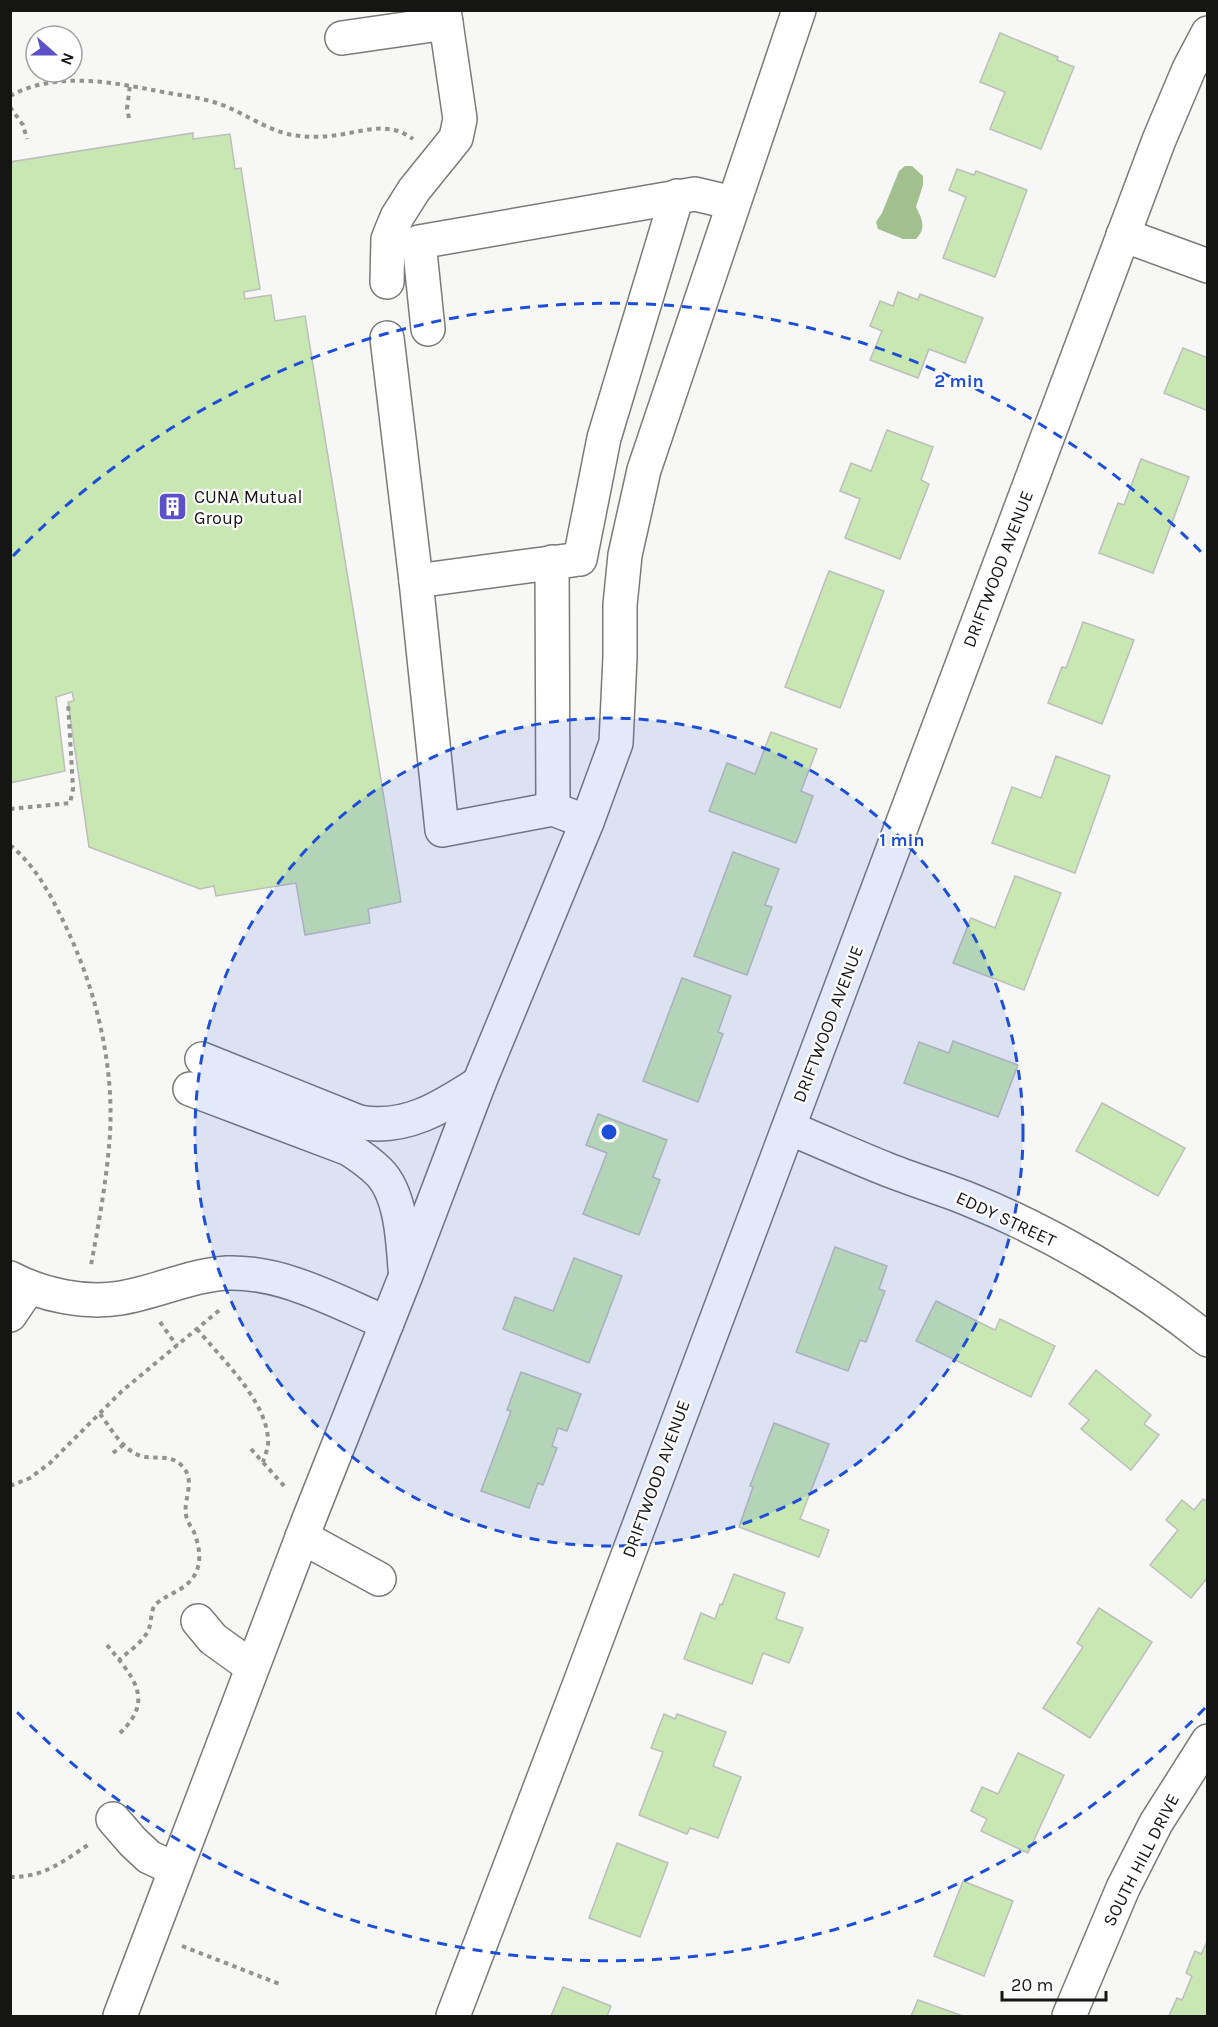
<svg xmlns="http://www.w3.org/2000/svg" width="1218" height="2027" viewBox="0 0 1218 2027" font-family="Karla,sans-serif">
	<rect width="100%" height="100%" fill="#f7f8f6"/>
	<path fill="#a2c08d" d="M905,166H912L923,176V185L916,207C922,219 927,228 916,239H903L878,229L876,222L882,213L899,171Z"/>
	<g fill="#c8e7b3" stroke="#bdbebc" stroke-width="1.5">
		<polygon points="1000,33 1058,57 1057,60 1074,67 1041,149 990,129 1005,92 980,82"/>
		<polygon points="193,133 193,139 230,134 235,169 241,168 260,289 244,292 245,299 271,295 275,321 305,316 401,902 368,909 370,923 305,935 296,883 216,896 214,886 200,889 89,847 68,702 74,701 72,692 56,697 65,771 10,783 10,162"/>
		<polygon points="957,169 974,175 976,171 1027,190 995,277 943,258 966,197 949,190"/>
		<polygon points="898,292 918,300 920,294 983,318 965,363 929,349 918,378 870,360 882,331 870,326 880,301 893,306"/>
		<polygon points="1183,348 1208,358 1208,411 1164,393"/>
		<polygon points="887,430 933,447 921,480 929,484 900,559 845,538 860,499 840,491 851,463 871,471"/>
		<polygon points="1141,459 1189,477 1153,573 1099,553 1118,503 1124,505"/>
		<polygon points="829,571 884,591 840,708 785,687"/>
		<polygon points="1083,622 1134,640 1102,724 1048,703 1062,667 1066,668"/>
		<polygon points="771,732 817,749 801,791 813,796 796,843 709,811 727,763 755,774"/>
		<polygon points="1056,756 1110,776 1075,873 992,843 1012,787 1041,798"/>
		<polygon points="733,852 779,869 765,905 772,907 747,975 694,956"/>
		<polygon points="1015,876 1061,893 1024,990 953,963 971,918 995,928"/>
		<polygon points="682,978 731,996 718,1032 723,1034 698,1102 643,1081"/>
		<polygon points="953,1041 1018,1065 998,1117 904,1083 919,1042 949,1053"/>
		<polygon points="1102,1103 1185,1148 1158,1196 1076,1151"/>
		<polygon points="598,1114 667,1140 653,1177 660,1180 639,1235 583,1214 607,1153 586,1145"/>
		<polygon points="835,1247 887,1266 879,1289 885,1291 866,1342 860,1340 848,1371 796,1352"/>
		<polygon points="574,1258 622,1276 589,1363 503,1329 515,1297 553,1311"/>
		<polygon points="936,1301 995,1330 1000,1319 1055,1346 1031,1397 916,1341"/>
		<polygon points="1096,1370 1151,1415 1144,1424 1159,1435 1131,1470 1081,1429 1089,1420 1069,1404"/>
		<polygon points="521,1372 581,1394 567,1431 558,1428 552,1446 557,1448 543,1485 538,1483 529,1508 481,1491 511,1411 507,1410"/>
		<polygon points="774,1423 829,1444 800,1519 829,1530 819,1557 739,1527 753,1487 750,1486"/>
		<polygon points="1203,1499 1208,1502 1208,1577 1191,1598 1150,1565 1178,1530 1166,1520 1182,1500 1194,1510"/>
		<polygon points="734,1574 785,1593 776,1619 803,1628 789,1663 763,1653 752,1684 684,1659 701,1613 715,1619 720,1604 722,1605"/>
		<polygon points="1099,1608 1152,1642 1090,1738 1043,1708 1083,1647 1077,1643"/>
		<polygon points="664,1714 675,1719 677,1714 726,1732 713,1766 741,1777 718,1838 690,1828 687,1834 639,1815 663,1752 651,1748"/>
		<polygon points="1018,1753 1064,1775 1028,1853 981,1831 987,1819 971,1811 982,1787 998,1794"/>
		<polygon points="617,1843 668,1863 640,1937 589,1918"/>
		<polygon points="963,1881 1013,1901 984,1976 934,1956"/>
		<polygon points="1208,1940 1208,2016 1169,2016 1177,1998 1182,2000 1192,1976 1186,1973 1195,1951 1201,1954"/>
		<polygon points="563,1987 611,2006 607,2016 551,2016"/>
		<polygon points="918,2000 963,2016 911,2016"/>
	</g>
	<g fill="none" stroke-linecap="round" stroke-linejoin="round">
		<defs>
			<g id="minor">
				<polyline points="342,38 446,23 444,10"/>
				<polyline points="1123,235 1208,266"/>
				<polyline points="387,282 388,239 397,217 414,190 456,138 460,119 446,23"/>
				<polyline points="428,329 419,242 695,194 733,203"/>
				<polyline points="387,338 416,581 442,830 553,809 587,822"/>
				<polyline points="580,559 604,438 677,196"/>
				<polyline points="552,562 553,809"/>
				<polyline points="416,581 573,560"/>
				<path d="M202,1059L359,1122C405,1131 442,1107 479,1083"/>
				<path d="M190,1089L349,1149C360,1156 370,1163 379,1172C401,1194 403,1240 405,1269"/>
				<path d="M789,1128C821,1141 853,1156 886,1169C913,1180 941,1188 968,1199C1051,1232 1138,1284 1208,1340"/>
				<path d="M10,1278C42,1295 85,1304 121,1298C157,1292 191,1275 227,1273C283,1271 337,1302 387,1323"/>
				<polyline points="10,1315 29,1287"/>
				<polyline points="302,1537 379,1579"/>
				<polyline points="198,1621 213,1639 252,1667"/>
				<polyline points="113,1819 133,1842 149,1857 175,1869"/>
				<polyline points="120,2016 309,1519 406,1275 479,1083 587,822 616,743 620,657 620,605 625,555 644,470 799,10"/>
				<polyline points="453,2016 580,1683 1159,140 1189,69 1208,33"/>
				<polyline points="1069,2016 1123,1888 1156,1823 1208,1741"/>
			</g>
		</defs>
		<use href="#minor" stroke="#797b78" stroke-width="36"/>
		<g stroke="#929391" stroke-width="4" stroke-dasharray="4.5 4.5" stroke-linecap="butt">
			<path d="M10,96C55,71 111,82 158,91C178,95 198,97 217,103C241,111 263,128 288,134C304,138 323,137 338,135C365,131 389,121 413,139"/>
			<polyline points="10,107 23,125 27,139"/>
			<polyline points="129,118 127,109 130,85"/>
			<polyline points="10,809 70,803 73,789 68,702"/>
			<path d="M10,845C36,866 52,897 66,927C96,990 114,1064 110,1134C107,1178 99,1222 91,1265"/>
			<polyline points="160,1322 177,1346"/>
			<path d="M197,1329C221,1358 266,1400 268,1439C269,1447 265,1455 263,1462"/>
			<path d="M100,1414C111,1428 122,1450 141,1456C155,1460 171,1453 183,1467C196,1482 183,1499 186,1515C187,1521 191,1527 194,1532C202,1553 203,1574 182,1588C173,1594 163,1597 155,1605C150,1612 152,1623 148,1631C142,1643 129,1651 119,1660"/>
			<polyline points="251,1449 286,1488"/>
			<polyline points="113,1453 123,1445"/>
			<polyline points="10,1486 30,1478 50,1463 122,1391 222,1308"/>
			<path d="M107,1645C132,1676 156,1699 120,1733"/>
			<path d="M10,1877C46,1877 63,1861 91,1843"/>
			<polyline points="182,1946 282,1985"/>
		</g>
		<use href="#minor" stroke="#fff" stroke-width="33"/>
	</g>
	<circle cx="609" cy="1132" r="414" fill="#1d4ed8" fill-opacity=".12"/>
	<g fill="none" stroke="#1d4ed8" stroke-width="3" stroke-dasharray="10 8">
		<circle cx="609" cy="1132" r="414"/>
		<path d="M1205 1708A829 829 0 0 1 13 1708M13 556A829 829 0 0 1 1205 556"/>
	</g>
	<defs>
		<symbol id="building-square" viewBox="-11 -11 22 22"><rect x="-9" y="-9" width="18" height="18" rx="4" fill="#5d51c9" stroke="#fff"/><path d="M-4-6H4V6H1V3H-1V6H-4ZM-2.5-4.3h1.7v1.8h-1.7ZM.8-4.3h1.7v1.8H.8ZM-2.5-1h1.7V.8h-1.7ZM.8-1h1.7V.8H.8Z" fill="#fff"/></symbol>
	</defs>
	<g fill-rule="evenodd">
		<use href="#building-square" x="156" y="490" width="33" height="33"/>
	</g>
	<g text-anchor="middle" stroke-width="4.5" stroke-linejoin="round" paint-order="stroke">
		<g font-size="18" fill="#151514" stroke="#fff" text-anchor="start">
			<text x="194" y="503">CUNA Mutual<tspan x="194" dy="21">Group</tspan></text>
		</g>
		<g font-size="18" fill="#151514" stroke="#fff">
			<text transform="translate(998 569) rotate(-69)" y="6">DRIFTWOOD AVENUE</text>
			<text transform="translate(828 1024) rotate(-69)" y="6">DRIFTWOOD AVENUE</text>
			<text transform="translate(1006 1219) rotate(25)" y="6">EDDY STREET</text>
			<text transform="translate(656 1479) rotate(-70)" y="6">DRIFTWOOD AVENUE</text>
			<text transform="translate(1141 1860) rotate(-63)" y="6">SOUTH HILL DRIVE</text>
		</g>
	</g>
	<circle cx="609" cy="1132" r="9" fill="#1d4ed8" stroke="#fff" stroke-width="3"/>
	<g font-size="18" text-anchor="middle" font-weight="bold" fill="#1d4ed8" stroke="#fff" stroke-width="4.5" stroke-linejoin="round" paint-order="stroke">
		<text x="959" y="387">2 min</text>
		<text x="902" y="846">1 min</text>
	</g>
	<rect width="1218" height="2027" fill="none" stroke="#151514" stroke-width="24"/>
	<g transform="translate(54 54) rotate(111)"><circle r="28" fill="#ffffff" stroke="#a1a1a1" stroke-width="1.5"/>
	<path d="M0-4.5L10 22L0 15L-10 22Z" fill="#5d51c9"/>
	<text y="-9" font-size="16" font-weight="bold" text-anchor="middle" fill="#151514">N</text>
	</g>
	<path d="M1002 1991v9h104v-9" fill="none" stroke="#151514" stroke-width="3"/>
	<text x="1011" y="1991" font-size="18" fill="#151514" stroke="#ffffff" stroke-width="4.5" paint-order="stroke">20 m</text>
</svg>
